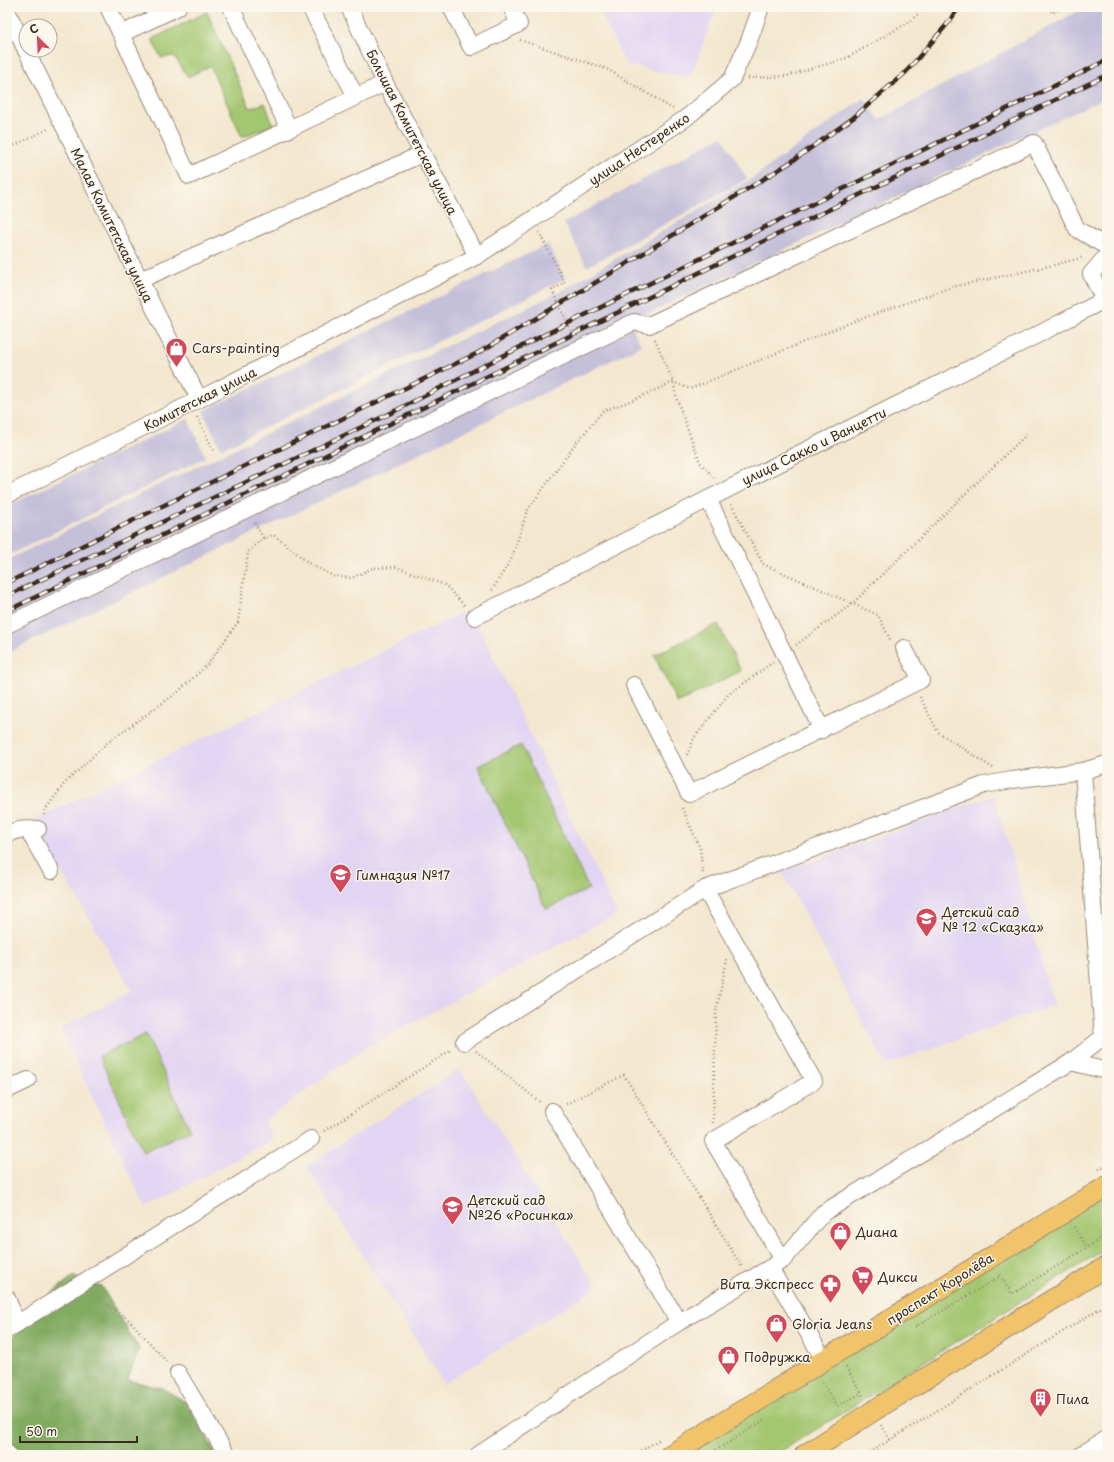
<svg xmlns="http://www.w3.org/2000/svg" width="1114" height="1462" viewBox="0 0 1114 1462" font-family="'Playpen Sans',sans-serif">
	<rect width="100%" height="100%" fill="#fbf7ec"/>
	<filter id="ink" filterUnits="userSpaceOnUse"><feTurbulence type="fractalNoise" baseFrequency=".025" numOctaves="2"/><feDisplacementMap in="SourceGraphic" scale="8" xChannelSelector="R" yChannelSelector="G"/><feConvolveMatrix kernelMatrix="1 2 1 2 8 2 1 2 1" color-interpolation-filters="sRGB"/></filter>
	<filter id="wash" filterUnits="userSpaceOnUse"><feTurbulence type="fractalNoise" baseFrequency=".012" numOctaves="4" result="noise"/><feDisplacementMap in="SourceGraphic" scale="16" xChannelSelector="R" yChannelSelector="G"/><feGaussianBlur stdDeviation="0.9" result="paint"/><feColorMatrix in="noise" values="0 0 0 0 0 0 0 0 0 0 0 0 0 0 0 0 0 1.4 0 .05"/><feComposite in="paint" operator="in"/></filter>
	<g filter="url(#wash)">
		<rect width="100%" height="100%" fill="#f3e7cf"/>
		<g fill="#e2d4f3">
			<polygon points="598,7 717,7 690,78 626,65"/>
			<polygon points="470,609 617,914 365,1048 264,1121 273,1139 146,1208 60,1029 132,990 64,876 35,820"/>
			<polygon points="994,795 1054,1005 886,1065 782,872"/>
			<polygon points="460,1069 597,1287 444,1384 306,1166"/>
		</g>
		<g fill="#c5c0da">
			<polygon points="1085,7 1107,7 1107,97 650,313 630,316 634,331 641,346 7,653 7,560 134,497 561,291 751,179 864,98 879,120"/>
			<polygon points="722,136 747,179 587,267 564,223"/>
			<polygon points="548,244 565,279 221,449 203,411"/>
			<polygon points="188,419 206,457 7,556 7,506"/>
		</g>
		<g fill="#a3c670" stroke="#6f7847">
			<polygon points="207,12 250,108 265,103 273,125 242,137 210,66 188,77 174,56 161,58 152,39"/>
			<polygon points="718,624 741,671 677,703 654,655"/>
			<polygon points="521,745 589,889 546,909 478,766"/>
			<polygon points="146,1034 190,1130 143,1152 99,1056"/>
			<polygon points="1107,1193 1107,1248 775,1455 682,1455"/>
		</g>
		<polygon fill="#82ab62" stroke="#5e6a40" points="73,1276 102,1287 139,1349 128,1380 162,1388 186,1402 217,1455 7,1455 7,1344 49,1295"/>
	</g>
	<g filter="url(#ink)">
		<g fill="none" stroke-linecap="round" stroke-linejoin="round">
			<defs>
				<g id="minor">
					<polyline points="108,7 189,176 289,129 231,7"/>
					<polyline points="310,7 356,97"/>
					<polyline points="349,7 385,83 477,256"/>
					<polyline points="451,7 471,47 519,24 511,7"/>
					<polyline points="7,11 26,50"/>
					<polyline points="121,34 178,7"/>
					<polyline points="26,50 199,399"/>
					<polyline points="289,129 385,83"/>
					<polyline points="140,280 422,154"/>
					<polyline points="7,495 190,404 477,256 686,118 732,79 749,41 761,7"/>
					<polyline points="708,499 822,730"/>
					<polyline points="475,617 708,499 1039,334 1104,300 1091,274 1107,255"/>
					<polyline points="7,625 634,322 649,325 1034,143 1077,229 1107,247"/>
					<polyline points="634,685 689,794 921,680 904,648"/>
					<polyline points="1083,771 1103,1037 1071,1062 1107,1071"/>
					<polyline points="28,830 51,871"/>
					<path d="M7,834C20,828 24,830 38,829"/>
					<polyline points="705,889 814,1081 713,1141 783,1260"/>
					<polyline points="464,1042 705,889 984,785 1012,780 1083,771 1107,764"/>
					<polyline points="7,1090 28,1080"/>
					<polyline points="552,1111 679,1322"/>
					<polyline points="770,1268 824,1360"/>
					<polyline points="7,1298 17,1324"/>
					<polyline points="7,1330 311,1139"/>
					<polyline points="178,1373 227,1455"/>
					<polyline points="7,1453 8,1455"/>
					<polyline points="478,1455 679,1322 783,1260 823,1213 1071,1062"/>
					<polyline points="1081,1455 1107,1438"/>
				</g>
				<g id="major">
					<polyline points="670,1455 1107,1186"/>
					<polyline points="805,1455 873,1411 1107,1266"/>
				</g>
			</defs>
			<use href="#minor" stroke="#978876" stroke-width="18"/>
			<use href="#major" stroke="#978876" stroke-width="22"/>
			<g stroke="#978876" stroke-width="2.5" stroke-dasharray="1 3" stroke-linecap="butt">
				<polyline points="1050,7 1052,13 1063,7"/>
				<polyline points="520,40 607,69 673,109"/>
				<polyline points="748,78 787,76 847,58 909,22 926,7"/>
				<polyline points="7,149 48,129"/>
				<polyline points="539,232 565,283 552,290 573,335"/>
				<polyline points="655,339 673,382 677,400 700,462 714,478"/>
				<polyline points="197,417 214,451"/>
				<polyline points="731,504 763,564 878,615 891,641"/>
				<polyline points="263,538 274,535 310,564 333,576 352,578 373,568 396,567 445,585 465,606"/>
				<polyline points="492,590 512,558 527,511 576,443 603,411 633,400 673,382 690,389 852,322 952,287 1054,265 1084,257"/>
				<polyline points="796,645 852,604 1028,433"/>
				<polyline points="920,697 938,732 993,768"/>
				<polyline points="687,755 694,738 728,695 773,662"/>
				<polyline points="682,808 700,848 703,873"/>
				<polyline points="44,815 45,810 64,784 108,742 178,692 208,664 238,622 248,552 263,538 254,521"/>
				<polyline points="476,1051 540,1102"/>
				<polyline points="566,1104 624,1075 742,1267"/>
				<polyline points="713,1123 716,1012 727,959"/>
				<polyline points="324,1131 451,1050"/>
				<polyline points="1099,1169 1107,1164"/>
				<polyline points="1074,1227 1087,1248"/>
				<polyline points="1000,1275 1012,1294 1107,1235"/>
				<polyline points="92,1294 129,1320 168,1363"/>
				<polyline points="915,1327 1001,1276"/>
				<polyline points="846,1367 864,1397"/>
				<polyline points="822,1383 837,1406 862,1393"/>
				<polyline points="881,1425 890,1440"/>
				<polyline points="634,1455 660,1439"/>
				<polyline points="709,1455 764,1420"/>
				<polyline points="866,1455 1107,1304"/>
			</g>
			<use href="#minor" stroke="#fff" stroke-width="16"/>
			<use href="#major" stroke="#f1c36a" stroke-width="20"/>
			<defs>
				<g id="rail">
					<polyline points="7,583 152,511 459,362 478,353 618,269 791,162 853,118 906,72 949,22 959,7"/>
					<polyline points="7,596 389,414 544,335 1107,60"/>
					<polyline points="7,611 760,243 1107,75"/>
				</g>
			</defs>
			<use href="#rail" stroke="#3b2a1e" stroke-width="4.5"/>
			<use href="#rail" stroke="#fbf7ec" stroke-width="3" stroke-dasharray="9" stroke-linecap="butt"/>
		</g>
	</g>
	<defs>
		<symbol id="shop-pin" viewBox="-11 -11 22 30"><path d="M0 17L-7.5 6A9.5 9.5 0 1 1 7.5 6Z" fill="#d1495b" stroke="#fbf7ec"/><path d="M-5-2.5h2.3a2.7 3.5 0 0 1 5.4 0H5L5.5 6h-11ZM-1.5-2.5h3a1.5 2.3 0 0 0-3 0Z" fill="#fff"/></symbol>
		<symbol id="school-pin" viewBox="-11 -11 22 30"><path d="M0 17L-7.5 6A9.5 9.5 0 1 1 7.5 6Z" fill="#d1495b" stroke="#fbf7ec"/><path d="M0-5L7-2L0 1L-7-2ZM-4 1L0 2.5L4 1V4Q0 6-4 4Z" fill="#fff"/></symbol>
		<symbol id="supermarket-pin" viewBox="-11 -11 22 30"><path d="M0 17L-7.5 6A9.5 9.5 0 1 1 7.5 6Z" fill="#d1495b" stroke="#fbf7ec"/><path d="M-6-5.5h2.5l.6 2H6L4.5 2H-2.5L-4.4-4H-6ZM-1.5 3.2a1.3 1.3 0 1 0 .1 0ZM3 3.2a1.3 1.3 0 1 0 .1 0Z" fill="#fff"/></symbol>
		<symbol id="pharmacy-pin" viewBox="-11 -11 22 30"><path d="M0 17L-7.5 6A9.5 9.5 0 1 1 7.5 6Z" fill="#d1495b" stroke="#fbf7ec"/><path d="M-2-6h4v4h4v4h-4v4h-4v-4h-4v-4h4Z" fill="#fff"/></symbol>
		<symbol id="building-pin" viewBox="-11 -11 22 30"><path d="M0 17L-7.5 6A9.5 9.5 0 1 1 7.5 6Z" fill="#d1495b" stroke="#fbf7ec"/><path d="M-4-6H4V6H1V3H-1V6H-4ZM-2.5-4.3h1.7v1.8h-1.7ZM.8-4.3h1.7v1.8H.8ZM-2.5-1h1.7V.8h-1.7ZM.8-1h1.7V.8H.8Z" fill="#fff"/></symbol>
	</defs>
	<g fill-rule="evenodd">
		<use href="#shop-pin" x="164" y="336" width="25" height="34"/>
		<use href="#school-pin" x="328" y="862" width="25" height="34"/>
		<use href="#school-pin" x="914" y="906" width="25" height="34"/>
		<use href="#school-pin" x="440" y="1194" width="25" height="34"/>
		<use href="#shop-pin" x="828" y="1220" width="25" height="34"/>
		<use href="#supermarket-pin" x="850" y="1264" width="25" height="34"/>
		<use href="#pharmacy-pin" x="818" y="1272" width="25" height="34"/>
		<use href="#shop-pin" x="764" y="1312" width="25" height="34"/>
		<use href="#shop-pin" x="716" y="1344" width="25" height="34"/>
		<use href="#building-pin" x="1028" y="1386" width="25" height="34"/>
	</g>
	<g text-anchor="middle" stroke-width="3" stroke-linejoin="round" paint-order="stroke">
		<g font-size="13" fill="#3b2a1e" stroke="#fbf7ec">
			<text transform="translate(412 132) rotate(63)" y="5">Большая Комитетская улица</text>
			<text transform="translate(639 149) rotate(-34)" y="5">улица Нестеренко</text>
			<text transform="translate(112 225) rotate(64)" y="5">Малая Комитетская улица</text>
			<text transform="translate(200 399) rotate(-27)" y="5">Комитетская улица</text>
			<text transform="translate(814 446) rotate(-26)" y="5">улица Сакко и Ванцетти</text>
			<text transform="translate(940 1289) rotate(-32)" y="5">проспект Королёва</text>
		</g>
		<g font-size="13" fill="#3b2a1e" stroke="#fbf7ec" text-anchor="start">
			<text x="192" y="353">Cars-painting</text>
			<text x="356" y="880">Гимназия №17</text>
			<text x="942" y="917">Детский сад<tspan x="942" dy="15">№ 12 «Сказка»</tspan></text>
			<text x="468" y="1205">Детский сад<tspan x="468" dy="15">№26 «Росинка»</tspan></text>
			<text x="856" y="1237">Диана</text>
			<text x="878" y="1282">Дикси</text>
			<text x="814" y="1289" text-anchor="end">Вита Экспресс</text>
			<text x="792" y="1329">Gloria Jeans</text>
			<text x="744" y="1362">Подружка</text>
			<text x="1056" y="1404">Пила</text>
		</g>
	</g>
	<rect width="1114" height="1462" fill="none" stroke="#fbf7ec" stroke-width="24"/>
	<g transform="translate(38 38) rotate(336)"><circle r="19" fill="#fbf7ec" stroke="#aea59a"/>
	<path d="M0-3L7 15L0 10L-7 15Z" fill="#d1495b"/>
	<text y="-6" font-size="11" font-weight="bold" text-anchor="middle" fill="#3b2a1e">С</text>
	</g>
	<path d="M20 1436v6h117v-6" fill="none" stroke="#3b2a1e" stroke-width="2"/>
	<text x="26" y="1436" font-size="12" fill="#3b2a1e" stroke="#fbf7ec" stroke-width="3" paint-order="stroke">50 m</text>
</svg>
